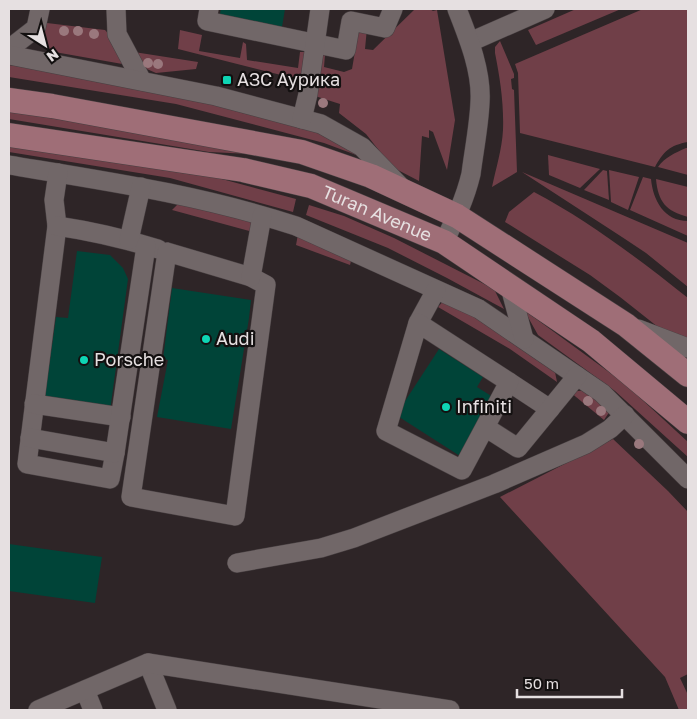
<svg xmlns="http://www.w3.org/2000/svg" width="697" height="719" viewBox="0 0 697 719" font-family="'Golos Text',sans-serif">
	<rect width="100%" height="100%" fill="#2e2527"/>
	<g fill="#703f48">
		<polygon points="415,9 430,9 433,11 437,10 455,120 447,170 433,132 429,130 429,138 422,136 419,181 392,167 366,134 339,113 340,104 315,96 323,54 325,55 324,67 344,72 352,69 358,34 367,28 365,49 373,50"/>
		<polygon points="576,9 621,9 536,45 528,30"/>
		<path d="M643,9H688V142C670,145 663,152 655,167L520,133L518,73L515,64Z"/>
		<polygon points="47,23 105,30 115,41 128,65 49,51 45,39 30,37"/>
		<polygon points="180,30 202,35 199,51 240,58 243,42 246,44 247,60 298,68 300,52 305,52 301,80 178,49"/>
		<path d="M500,41L514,74V78L511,79L512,89L514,90L517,172L492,187C496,168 502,149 503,130C504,104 500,78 495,53V47Z"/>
		<polygon points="134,52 198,62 196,69 156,73 140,66"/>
		<polygon points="9,65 139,84 325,131 359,156 324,143 176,104 9,77"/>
		<polygon points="9,111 213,143 269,155 209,152 9,119"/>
		<polygon points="9,140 185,169 296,199 293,212 170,178 9,152"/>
		<path d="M686,148H688V175L658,167C665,157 675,153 686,148Z"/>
		<polygon points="548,155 600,169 580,188 549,175"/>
		<polygon points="603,170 607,171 609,200 584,190"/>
		<polygon points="609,170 639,177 628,210 611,202"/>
		<polygon points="522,172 688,243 688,287 646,253 625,239"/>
		<path d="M643,177L651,179C653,200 664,221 688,221V236L630,210Z"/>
		<path d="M656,179L688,187V217C666,211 658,202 656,179Z"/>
		<path d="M534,192C589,221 640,260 688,298V340L663,331L620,297L590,275L505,222L509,212Z"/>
		<polygon points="181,201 251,219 253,232 172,210"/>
		<polygon points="309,205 344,216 394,238 494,289 504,309 447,278 388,248 306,215"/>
		<polygon points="298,234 351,261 350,265 296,245"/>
		<polygon points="446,298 554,367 557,382 510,349 438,307"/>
		<polygon points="524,310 624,383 688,442 688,457 615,391 538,335"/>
		<polygon points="586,390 610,411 604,420 570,392"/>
		<polygon points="613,439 668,491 688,512 688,674 680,678 688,695 688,710 679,710 665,677 500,497"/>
	</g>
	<g fill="#004438">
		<polygon points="221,9 285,9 282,27 219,18"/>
		<polygon points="77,251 110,255 123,268 128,279 110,411 44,402 56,317 68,318"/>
		<polygon points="172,288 251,300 249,318 231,429 157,417 168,360 163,359"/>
		<polygon points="439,349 483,377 477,387 496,399 460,456 396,415"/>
		<polygon points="9,544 102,557 95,603 9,591"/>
	</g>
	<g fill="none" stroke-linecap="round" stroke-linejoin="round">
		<defs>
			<g id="minor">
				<polyline points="116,9 117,34 142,81"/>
				<polyline points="209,9 207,21 346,50 351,21 385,28 393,9"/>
				<polyline points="470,42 545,9"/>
				<polyline points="9,49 36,28 40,9"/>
				<polyline points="9,55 216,96 321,124 362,147 401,187"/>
				<polyline points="302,119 308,94 320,9"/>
				<path d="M9,165C106,181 202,195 296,226L479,309L602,393L688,479"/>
				<polyline points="58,173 54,200 57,226 27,464 110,479 115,453"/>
				<path d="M57,226C91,231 125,239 158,249"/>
				<polyline points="129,240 141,187"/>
				<path d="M444,242C455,220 465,199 471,174C474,150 479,126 480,102C482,71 468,37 457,9"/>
				<polygon points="167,252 251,277 266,285 235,516 131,497"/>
				<polyline points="251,277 262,216"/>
				<polyline points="510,287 524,339"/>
				<polyline points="418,323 436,290"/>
				<polyline points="638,329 688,348"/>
				<polyline points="509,382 550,409"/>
				<polyline points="34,404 121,417"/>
				<polyline points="485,427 462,470 386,431 418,323 509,382 485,427 518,448 577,376"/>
				<polyline points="30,438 115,453 146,246"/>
				<polyline points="237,563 321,548 354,538 494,484 586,444 610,429 625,415"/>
				<polyline points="148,663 167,710"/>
				<polyline points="85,690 93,710"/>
				<polyline points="38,710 148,663 450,710"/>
			</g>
			<g id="major">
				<polyline points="9,100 52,106 302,152 371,176 457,216 626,325 688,375"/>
				<path id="s1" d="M9,135L243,170L311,186L444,242L591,341L688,422"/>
			</g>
		</defs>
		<use href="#minor" stroke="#484042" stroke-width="20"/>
		<use href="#major" stroke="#484042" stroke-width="25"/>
		<use href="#minor" stroke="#716768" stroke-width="19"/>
		<use href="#major" stroke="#9f6e77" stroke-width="24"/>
	</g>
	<g fill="#9a787d">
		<circle cx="64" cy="31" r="5"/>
		<circle cx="78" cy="31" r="5"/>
		<circle cx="94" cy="34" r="5"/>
		<circle cx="148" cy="63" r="5"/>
		<circle cx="158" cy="64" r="5"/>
		<circle cx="323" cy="103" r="5"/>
		<circle cx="588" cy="401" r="5"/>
		<circle cx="601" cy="411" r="5"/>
		<circle cx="639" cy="444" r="5"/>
	</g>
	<g fill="#0ed5b4" stroke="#131010" stroke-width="2">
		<rect x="222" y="75" width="10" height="10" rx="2.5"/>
		<circle cx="206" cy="339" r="5"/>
		<circle cx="84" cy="360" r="5"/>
		<circle cx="446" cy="407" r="5"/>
	</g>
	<g text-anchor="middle" stroke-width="4.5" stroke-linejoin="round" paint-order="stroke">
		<g font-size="18" fill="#e6e0e1" stroke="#131010" text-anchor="start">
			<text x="237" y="86">АЗС Аурика</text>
			<text x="216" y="345">Audi</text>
			<text x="94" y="366">Porsche</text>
			<text x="456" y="413">Infiniti</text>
		</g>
		<g font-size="18" fill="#e6e0e1" stroke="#131010">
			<text dy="6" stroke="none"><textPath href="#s1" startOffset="378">Turan Avenue</textPath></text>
		</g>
	</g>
	<rect width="697" height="719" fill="none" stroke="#e6e0e1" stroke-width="20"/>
	<g transform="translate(45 45) rotate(144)" stroke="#131010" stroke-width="4" paint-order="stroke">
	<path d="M0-4L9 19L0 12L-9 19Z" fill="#e6e0e1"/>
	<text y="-8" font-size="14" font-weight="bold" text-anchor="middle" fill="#e6e0e1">N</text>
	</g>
	<path d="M517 689v8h105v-8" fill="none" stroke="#e6e0e1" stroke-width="2.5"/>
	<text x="524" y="689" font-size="15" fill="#e6e0e1" stroke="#131010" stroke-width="4" paint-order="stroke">50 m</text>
</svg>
